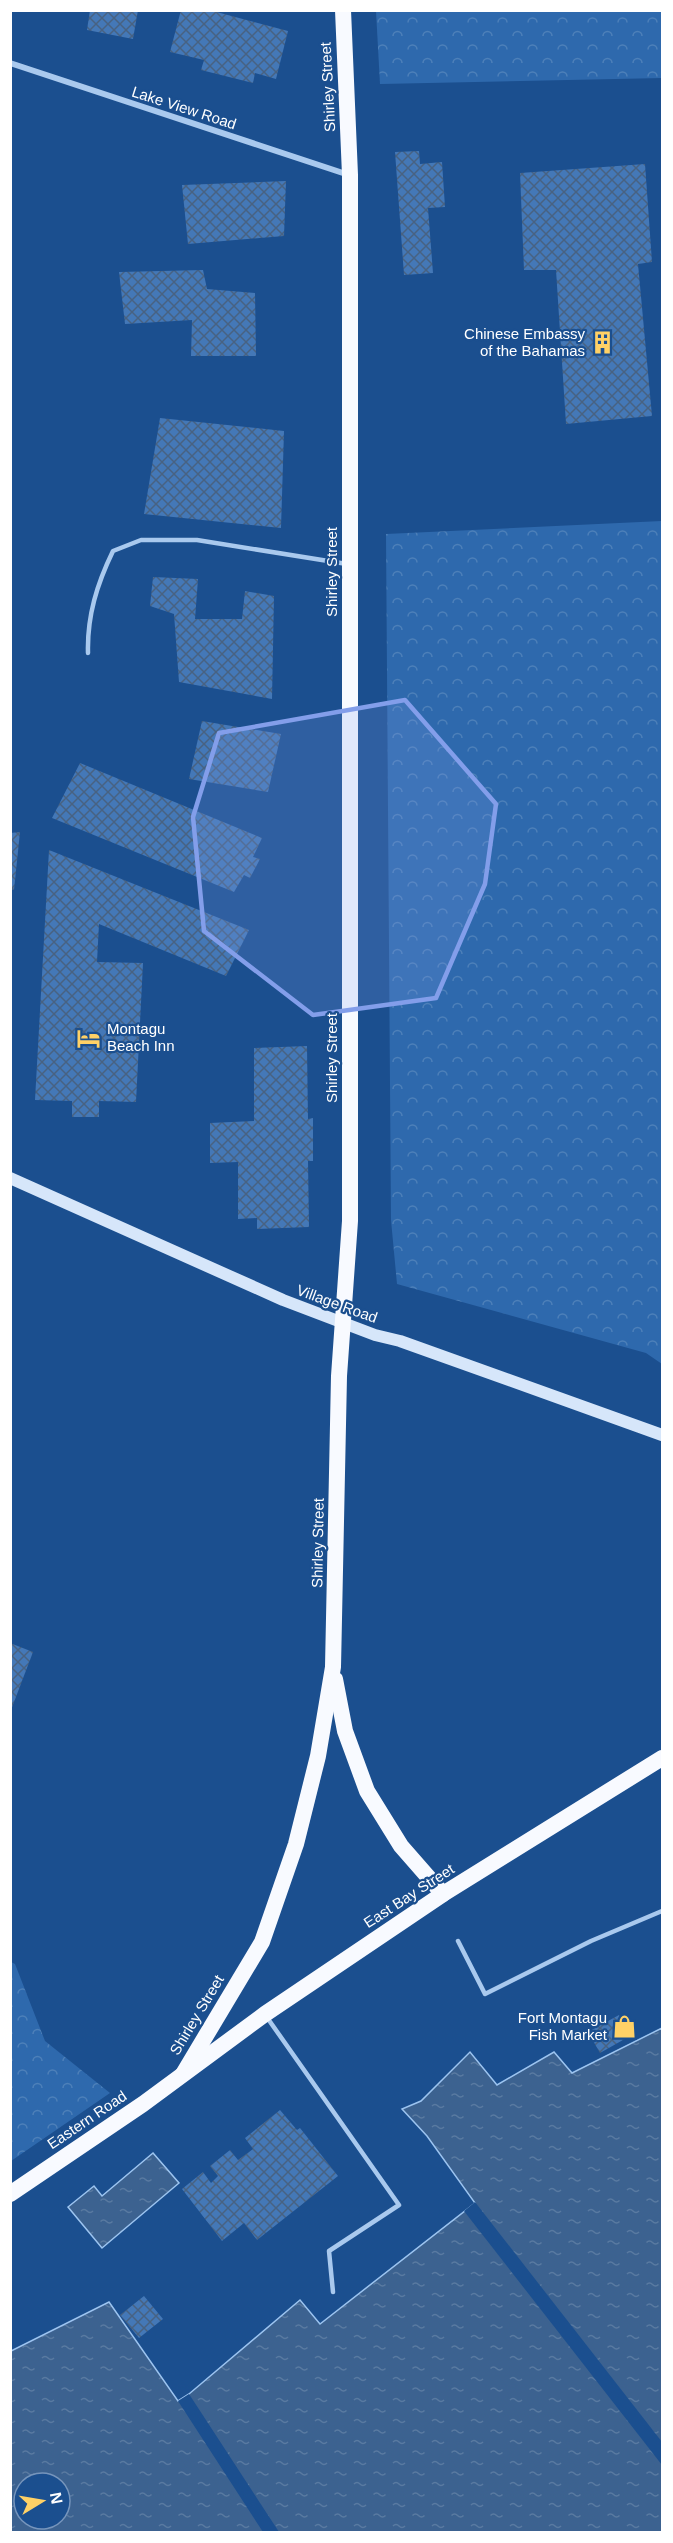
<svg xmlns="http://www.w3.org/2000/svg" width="673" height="2543" viewBox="0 0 673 2543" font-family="Arial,sans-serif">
	<defs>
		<pattern id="forest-crowns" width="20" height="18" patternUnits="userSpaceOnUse" patternTransform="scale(1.5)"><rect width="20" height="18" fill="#2e69ad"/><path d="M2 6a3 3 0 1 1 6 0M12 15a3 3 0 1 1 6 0" fill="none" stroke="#4d80b9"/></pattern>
		<pattern id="water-ripples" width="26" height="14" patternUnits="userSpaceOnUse" patternTransform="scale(1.5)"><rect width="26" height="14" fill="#3c6290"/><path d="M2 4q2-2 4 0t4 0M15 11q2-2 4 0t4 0" fill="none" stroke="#597aa1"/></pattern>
		<pattern id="building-cross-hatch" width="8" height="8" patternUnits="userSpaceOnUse" patternTransform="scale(1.5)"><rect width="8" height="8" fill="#4478b7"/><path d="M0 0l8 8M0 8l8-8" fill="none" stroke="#486282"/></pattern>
	</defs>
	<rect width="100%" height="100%" fill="#1b4f8f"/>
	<g fill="url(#forest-crowns)">
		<polygon points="376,11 662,11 662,78 380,84"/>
		<polygon points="662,521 662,1364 646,1353 397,1284 391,1220 386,534"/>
		<polygon points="11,1962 15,1964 45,2041 110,2093 11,2161"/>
	</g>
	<g fill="url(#water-ripples)" stroke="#9cc4f0" stroke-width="1.5" fill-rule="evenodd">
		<path d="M662,2028V2532H11V2351L109,2302L178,2401L189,2394L300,2300L320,2324L475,2203L427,2136L402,2109L421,2101L470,2052L497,2085L554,2052L572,2073ZM24,2483H60V2519H24Z"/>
		<polygon points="153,2153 179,2183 102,2248 68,2207 94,2186 102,2196"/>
	</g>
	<g fill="#1b4f8f">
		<polygon points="475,2202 662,2442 662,2465 464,2211"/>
		<polygon points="189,2394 279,2532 263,2532 178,2401"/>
	</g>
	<g fill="url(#building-cross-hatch)">
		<polygon points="90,10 138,10 133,39 87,30"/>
		<polygon points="181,10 209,10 288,31 276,79 255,73 253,83 201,70 204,60 170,52"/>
		<polygon points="419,151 420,164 442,162 445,207 428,208 433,273 404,275 395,152"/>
		<polygon points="645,164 652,262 638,264 652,416 566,424 556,270 524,270 520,173"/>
		<polygon points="286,181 284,236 188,244 182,185"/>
		<polygon points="203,270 207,289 255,293 256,356 191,356 192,320 125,324 119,272"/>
		<polygon points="160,418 284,431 281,528 144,514"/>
		<polygon points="153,577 198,579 195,619 242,619 245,591 274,596 272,699 179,682 174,614 150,606"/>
		<polygon points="202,721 281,734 268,792 189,779"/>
		<polygon points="80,763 262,838 253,857 260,859 250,878 244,875 234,892 52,818"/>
		<polygon points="20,832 14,890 10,889 10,833"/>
		<polygon points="49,850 249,930 226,976 99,924 97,962 143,963 136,1102 99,1101 99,1117 72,1117 72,1101 35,1100"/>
		<polygon points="307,1046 308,1119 313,1118 313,1161 308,1161 309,1227 257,1229 257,1218 238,1219 238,1162 210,1163 210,1123 254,1121 254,1048"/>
		<polygon points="10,1643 33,1652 11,1710 10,1710"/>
		<polygon points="619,2015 630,2036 600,2053 588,2032"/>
		<polygon points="280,2110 297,2130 300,2128 338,2176 257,2240 244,2223 222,2241 182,2189 203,2172 211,2183 218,2176 210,2166 230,2150 238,2160 253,2149 245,2138"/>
		<polygon points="144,2296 163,2319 139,2338 120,2315"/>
	</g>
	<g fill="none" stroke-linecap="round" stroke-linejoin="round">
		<g stroke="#a9c9ee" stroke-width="4.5">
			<path d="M88,653C87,616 97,584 113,551L141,540H197L347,564"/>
			<polyline points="458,1941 485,1994 591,1941 662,1911"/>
			<polyline points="266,2016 399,2205 329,2251 333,2292"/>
		</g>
		<polyline stroke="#a9c9ee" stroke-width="6" points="10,63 349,175"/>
		<polyline stroke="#d6e6fa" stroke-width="12" points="10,1178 283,1300 375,1335 400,1341 662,1435"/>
		<g stroke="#f8faff" stroke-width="16">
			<polyline points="335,1679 345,1731 367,1791 401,1846 443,1894"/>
			<polyline points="183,2074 262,1942 296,1844 318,1756 333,1667 339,1376 350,1221 350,175 343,10"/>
			<polyline points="10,2194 143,2104 265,2014 443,1894 662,1758"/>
		</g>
	</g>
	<path fill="#839eea" fill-opacity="0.2" stroke="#839eea" stroke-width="4.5" stroke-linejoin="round" d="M405,700L496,804L485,884L436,998L313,1015L204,931L193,817L219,733Z"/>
	<defs>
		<symbol id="building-bare" viewBox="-9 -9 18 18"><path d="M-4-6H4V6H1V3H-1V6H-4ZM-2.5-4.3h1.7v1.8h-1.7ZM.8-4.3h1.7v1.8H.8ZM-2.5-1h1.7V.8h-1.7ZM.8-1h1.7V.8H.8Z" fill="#ffd166" stroke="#1b4f8f" stroke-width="2.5" paint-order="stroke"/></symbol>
		<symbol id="hotel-bare" viewBox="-9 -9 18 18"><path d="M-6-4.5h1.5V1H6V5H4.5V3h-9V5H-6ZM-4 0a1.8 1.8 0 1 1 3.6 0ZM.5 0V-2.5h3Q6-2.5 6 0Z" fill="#ffd166" stroke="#1b4f8f" stroke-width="2.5" paint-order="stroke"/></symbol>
		<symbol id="shop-bare" viewBox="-9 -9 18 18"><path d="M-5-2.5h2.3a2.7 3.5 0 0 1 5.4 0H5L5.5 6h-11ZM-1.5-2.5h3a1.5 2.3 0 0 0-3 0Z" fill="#ffd166" stroke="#1b4f8f" stroke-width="2.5" paint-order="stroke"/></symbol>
	</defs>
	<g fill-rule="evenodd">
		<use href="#building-bare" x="586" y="326" width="33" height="33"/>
		<use href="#hotel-bare" x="72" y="1022" width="33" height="33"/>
		<use href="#shop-bare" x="608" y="2010" width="33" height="33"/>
	</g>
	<g text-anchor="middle" stroke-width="4.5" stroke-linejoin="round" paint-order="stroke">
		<g font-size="15" fill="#fff" stroke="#1b4f8f">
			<text transform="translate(328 87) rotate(-93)" y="5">Shirley Street</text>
			<text transform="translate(184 108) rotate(18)" y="5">Lake View Road</text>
			<text transform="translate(332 572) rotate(-90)" y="5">Shirley Street</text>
			<text transform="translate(332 1058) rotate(-90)" y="5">Shirley Street</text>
			<text transform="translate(337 1304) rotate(20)" y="5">Village Road</text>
			<text transform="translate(318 1543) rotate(-89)" y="5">Shirley Street</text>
			<text transform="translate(409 1896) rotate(-33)" y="5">East Bay Street</text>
			<text transform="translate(197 2015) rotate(-59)" y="5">Shirley Street</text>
			<text transform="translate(87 2120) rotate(-34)" y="5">Eastern Road</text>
		</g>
		<g font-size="15" fill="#fff" stroke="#1b4f8f" text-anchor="end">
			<text x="585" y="339">Chinese Embassy<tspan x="585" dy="17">of the Bahamas</tspan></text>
			<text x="107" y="1034" text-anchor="start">Montagu<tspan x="107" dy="17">Beach Inn</tspan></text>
			<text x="607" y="2023">Fort Montagu<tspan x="607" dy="17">Fish Market</tspan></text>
		</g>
	</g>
	<rect width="673" height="2543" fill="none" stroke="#ffffff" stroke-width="24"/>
	<g transform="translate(42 2501) rotate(79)"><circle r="28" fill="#1b4f8f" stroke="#7695bc" stroke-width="1.5"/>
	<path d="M0-4.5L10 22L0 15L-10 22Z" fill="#ffd166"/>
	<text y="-9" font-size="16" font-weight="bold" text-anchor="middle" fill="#ffffff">N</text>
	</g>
</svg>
